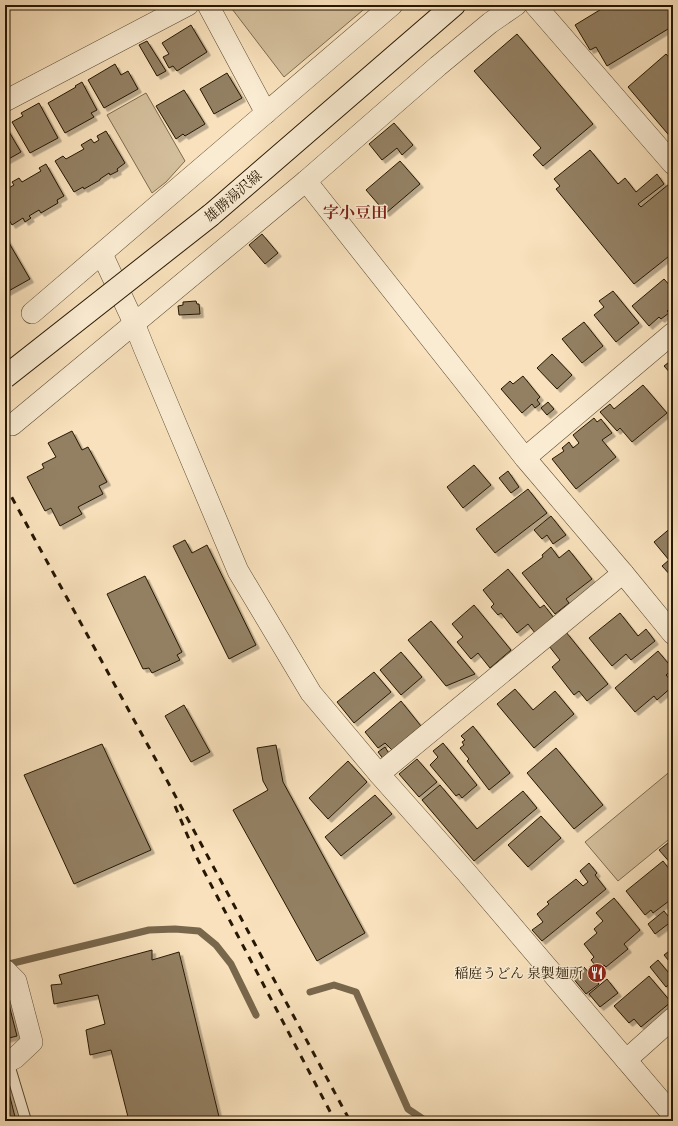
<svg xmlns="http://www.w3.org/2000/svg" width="678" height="1126" viewBox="0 0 678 1126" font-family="'EB Garamond','Noto Serif JP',serif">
	<defs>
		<filter id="shadow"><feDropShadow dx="3.5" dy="3.5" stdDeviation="0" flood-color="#0004"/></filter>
	</defs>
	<rect width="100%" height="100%" fill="#f8e1bc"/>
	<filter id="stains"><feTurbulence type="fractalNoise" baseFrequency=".005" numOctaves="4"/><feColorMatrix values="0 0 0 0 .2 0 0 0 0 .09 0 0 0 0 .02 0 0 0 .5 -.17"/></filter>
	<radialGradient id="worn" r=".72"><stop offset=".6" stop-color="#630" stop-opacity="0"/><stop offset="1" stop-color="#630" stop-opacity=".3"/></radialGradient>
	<g fill="#d4bf9c" stroke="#7d6b4f">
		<polygon points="229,5 369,5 284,77"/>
		<polygon points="146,93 185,161 166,182 152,193 107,115"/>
		<polygon points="673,769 673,836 618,881 585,842"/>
	</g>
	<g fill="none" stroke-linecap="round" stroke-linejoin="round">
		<g stroke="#79674c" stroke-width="7">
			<polyline points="5,965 149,930 175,929 199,931 216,945 231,964 256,1015"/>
			<polyline points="310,992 334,985 356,992 408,1109 426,1121"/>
		</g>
	</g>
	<g fill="#938063" stroke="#261702" filter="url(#shadow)">
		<polygon points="608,5 673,5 673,26 607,66 596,47 590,50 575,25"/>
		<polygon points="191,25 207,52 177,71 173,66 169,68 163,57 169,54 162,43"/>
		<polygon points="517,34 593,124 543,166 533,155 541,148 474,71"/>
		<polygon points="147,41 166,71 157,76 139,45"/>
		<polygon points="666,54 673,62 673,140 628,87"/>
		<polygon points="115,64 121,75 128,71 138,89 104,108 88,80"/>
		<polygon points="227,73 242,98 214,114 200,89"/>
		<polygon points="82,82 97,110 91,113 94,117 65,133 48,103 76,87 75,86"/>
		<polygon points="184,90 205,124 185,136 183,134 176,139 156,106"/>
		<polygon points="39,103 58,138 30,153 12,122 23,116 21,113"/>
		<polygon points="394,123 413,145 402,155 397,148 382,160 369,144"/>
		<polygon points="5,125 21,152 5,161"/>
		<polygon points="106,131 125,163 117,169 118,171 110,175 109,173 100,179 100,180 84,189 83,187 74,192 55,161 63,156 66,159 84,149 81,145 91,139 94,143 99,140 97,136"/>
		<polygon points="590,150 618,184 625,178 636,192 657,174 664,184 638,204 641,207 669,184 673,188 673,253 634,284 556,189 560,186 554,179"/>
		<polygon points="400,161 420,184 386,213 366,190"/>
		<polygon points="46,164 64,196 57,200 58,203 41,213 39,210 29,216 31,218 25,222 23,218 12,225 5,213 5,190 14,185 12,182 19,178 22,182 41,171 39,168"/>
		<polygon points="262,234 278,253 265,264 249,245"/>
		<polygon points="5,236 30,279 5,293"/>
		<polygon points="664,279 673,289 673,305 667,311 669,313 661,319 659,317 649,326 632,306"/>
		<polygon points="613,291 639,323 616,342 594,315 604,307 599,301"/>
		<polygon points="196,301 197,304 199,304 200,314 179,315 178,306 183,305 183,302"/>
		<polygon points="584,322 603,346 582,363 562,339"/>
		<polygon points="552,354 572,375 557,389 537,368"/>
		<polygon points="673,359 673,376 664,366"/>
		<polygon points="523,376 540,397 537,400 540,404 535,408 532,404 522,413 501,389 510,381 513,384"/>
		<polygon points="643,385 667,413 632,442 620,428 617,431 600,412 610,404 614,409"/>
		<polygon points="548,402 554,409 547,415 541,408"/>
		<polygon points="594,418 597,422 601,419 612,433 602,440 616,457 576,489 552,459 564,451 562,448 569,442 573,448 579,443 573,435"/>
		<polygon points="72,431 82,450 88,447 107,482 99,486 103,494 78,507 82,514 60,526 51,508 45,511 27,477 44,468 42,464 56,457 48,443"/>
		<polygon points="474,465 491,485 463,508 447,487"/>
		<polygon points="508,471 519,487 511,493 499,478"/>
		<polygon points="528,489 547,513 495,553 476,529"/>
		<polygon points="551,516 566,535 553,544 547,535 542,539 534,530"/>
		<polygon points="673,526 673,578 662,566 669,560 654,542"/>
		<polygon points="185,540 192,553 207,545 256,645 229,659 173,546"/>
		<polygon points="551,547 559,558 569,550 592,579 566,599 569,603 555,614 522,573 543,557 542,555"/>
		<polygon points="508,569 540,608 544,605 554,618 535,633 528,624 517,633 501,613 498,615 491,607 494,604 483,590"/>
		<polygon points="145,576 182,652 177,655 180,660 152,673 149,668 143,669 107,594"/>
		<polygon points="474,605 511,650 490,668 478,653 471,659 457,642 463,637 452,624"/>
		<polygon points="620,613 638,636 646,629 655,641 631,660 626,654 612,666 589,638"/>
		<polygon points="431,621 475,674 446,686 408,640"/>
		<polygon points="566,632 608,684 587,701 579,691 574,695 552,667 560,660 549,646"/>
		<polygon points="658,651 673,669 666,675 673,683 673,686 657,700 654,696 635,712 615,688"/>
		<polygon points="401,652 422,677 401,695 380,670"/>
		<polygon points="374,672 391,692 354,723 337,702"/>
		<polygon points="515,689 533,710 555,691 574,714 534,748 497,704"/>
		<polygon points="401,701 421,726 392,750 385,743 378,748 365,732"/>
		<polygon points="184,705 210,752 191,762 165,716"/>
		<polygon points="473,726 510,773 489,790 467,761 469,759 460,748 464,745 462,742 465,740 461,736"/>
		<polygon points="443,743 477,785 462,798 459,794 456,796 430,765 438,757 433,751"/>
		<polygon points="102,744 151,850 74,884 24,775"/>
		<polygon points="276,745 283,782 365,933 317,961 233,810 268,790 263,781 257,748"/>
		<polygon points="385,747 390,755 384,760 378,752"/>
		<polygon points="556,748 603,805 574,829 527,773"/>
		<polygon points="417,759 437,782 419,797 399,774"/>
		<polygon points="348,761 367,782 328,819 309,798"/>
		<polygon points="440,785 477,829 523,791 537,808 474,861 422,800"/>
		<polygon points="375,795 392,814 341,856 325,837"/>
		<polygon points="541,816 561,838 528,867 508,845"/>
		<polygon points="673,839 673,866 659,850"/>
		<polygon points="663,861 673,874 673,898 653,913 651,910 645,915 626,891"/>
		<polygon points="589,863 597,873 595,875 606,889 542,941 532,930 543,922 537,914 549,904 547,902 576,879 583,886 588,882 580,871"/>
		<polygon points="614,898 640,930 624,944 628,949 606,967 604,965 598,969 591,960 594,957 584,944 597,933 594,929 603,921 596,913"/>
		<polygon points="664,911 672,921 655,934 648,924"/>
		<polygon points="673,948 673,966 664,955"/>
		<polygon points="152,950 152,960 179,952 220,1121 129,1121 111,1050 90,1055 86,1030 105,1024 98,995 54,1004 51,985 62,984 59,975"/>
		<polygon points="658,960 673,978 673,981 666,987 650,967"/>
		<polygon points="584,967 599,984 586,994 572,977"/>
		<polygon points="649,976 671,1002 641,1027 634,1019 629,1023 614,1006"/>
		<polygon points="607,979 618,993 600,1007 589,994"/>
		<polygon points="5,989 17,1036 5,1039"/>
		<polygon points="7,1085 16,1121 5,1121 5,1086"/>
	</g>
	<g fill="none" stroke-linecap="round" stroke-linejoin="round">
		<defs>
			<polyline id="service" points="8,1061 26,1121"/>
			<g id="minor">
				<polyline points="208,5 266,113"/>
				<polyline points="535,5 673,164"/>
				<polyline points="5,101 188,5"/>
				<polyline points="306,181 525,458 623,573 673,634"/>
				<polyline points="102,254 134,323 144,348 238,571 311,693 379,774 466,872 673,1115"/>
				<polyline points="32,313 392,5"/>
				<polyline points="12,425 306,181 438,66 490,23 516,5"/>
				<polyline points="525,458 673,333"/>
				<polyline points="379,774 623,573"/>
				<polyline points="5,970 16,981 32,1042 15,1058 5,1063"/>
				<polyline points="626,1060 673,1018"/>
			</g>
			<polyline id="secondary" points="211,215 454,5"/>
		</defs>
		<use href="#service" stroke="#5a4a30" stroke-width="12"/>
		<use href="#minor" stroke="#5a4a30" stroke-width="22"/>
		<use href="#secondary" stroke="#261702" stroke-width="24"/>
		<use href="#service" stroke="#faecd3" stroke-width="10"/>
		<use href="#minor" stroke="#faecd3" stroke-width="21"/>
		<use href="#secondary" stroke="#faecd3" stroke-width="22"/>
		<g stroke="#261702" stroke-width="3" stroke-dasharray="7 7" stroke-linecap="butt">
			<polyline points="5,485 156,760 350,1121"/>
			<polyline points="175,806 197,858 335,1121"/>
		</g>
		<defs>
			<polyline id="secondary-bridge" points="5,377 211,215"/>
		</defs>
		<use href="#secondary-bridge" stroke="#261702" stroke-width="24" stroke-linecap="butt"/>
		<use href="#secondary-bridge" stroke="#faecd3" stroke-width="22"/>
	</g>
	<defs>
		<symbol id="restaurant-disc" viewBox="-11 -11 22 22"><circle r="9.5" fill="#8f2418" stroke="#faecd3"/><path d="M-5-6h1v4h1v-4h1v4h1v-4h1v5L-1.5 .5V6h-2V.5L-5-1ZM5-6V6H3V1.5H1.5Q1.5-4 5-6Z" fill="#fff"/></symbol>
	</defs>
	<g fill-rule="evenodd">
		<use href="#restaurant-disc" x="586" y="962" width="22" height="22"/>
	</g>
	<g text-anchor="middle" stroke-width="3" stroke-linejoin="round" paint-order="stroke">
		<g font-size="14" fill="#261702" stroke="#faecd3">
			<text transform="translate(233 196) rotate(-41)" y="5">雄勝湯沢線</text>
		</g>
		<g font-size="14" fill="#261702" stroke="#faecd3" text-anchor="end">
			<text x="583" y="978">稲庭うどん 泉製麺所</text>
		</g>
		<g font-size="16" font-weight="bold" fill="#7a1f14" stroke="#faecd3">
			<text x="355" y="218">字小豆田</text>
		</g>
	</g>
	<rect width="678" height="1126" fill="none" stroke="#f8e1bc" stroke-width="20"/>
	<rect x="6" y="6" width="666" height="1114" fill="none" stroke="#261702" stroke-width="2"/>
	<rect x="10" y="10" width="658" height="1106" fill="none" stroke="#261702"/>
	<rect width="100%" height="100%" filter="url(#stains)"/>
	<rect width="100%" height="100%" fill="url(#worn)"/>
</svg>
